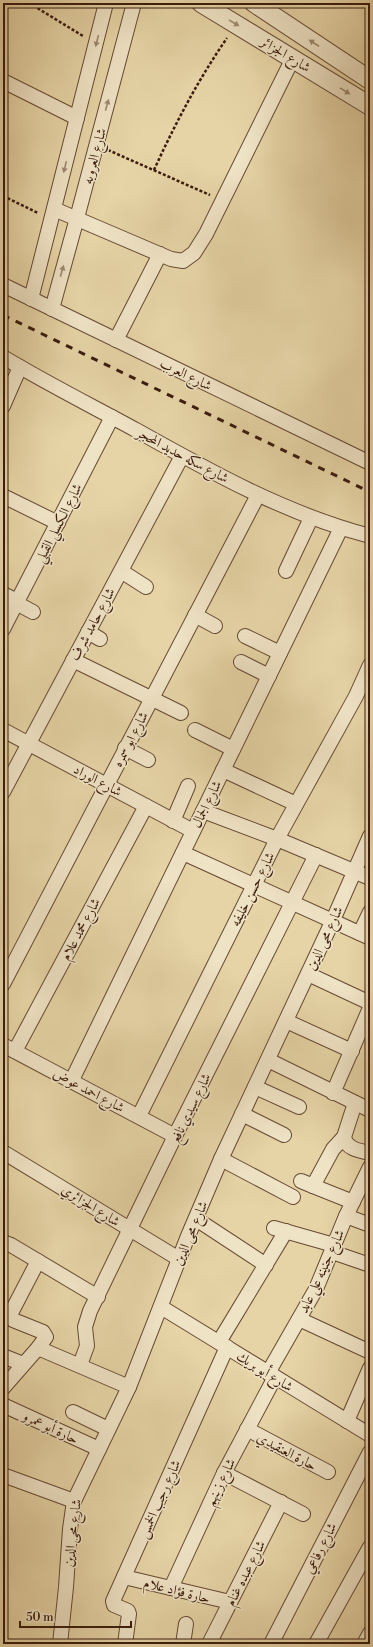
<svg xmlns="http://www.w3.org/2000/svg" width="373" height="1647" viewBox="0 0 373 1647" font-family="'Libre Bodoni',Amiri,serif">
	<rect width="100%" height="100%" fill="#e6d4a6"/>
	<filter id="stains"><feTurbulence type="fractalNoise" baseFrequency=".005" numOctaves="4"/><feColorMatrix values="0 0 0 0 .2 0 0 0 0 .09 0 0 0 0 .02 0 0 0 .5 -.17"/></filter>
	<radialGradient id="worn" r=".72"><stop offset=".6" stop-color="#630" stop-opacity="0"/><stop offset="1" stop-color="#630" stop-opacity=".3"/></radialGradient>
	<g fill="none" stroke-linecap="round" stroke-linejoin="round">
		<defs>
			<g id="minor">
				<polyline points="3,81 77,118"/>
				<polyline points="54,209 171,259 183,261 194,253 206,234 293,58"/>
				<polyline points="3,285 370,463"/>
				<polyline points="31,299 106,3"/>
				<polyline points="52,309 77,218 134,3"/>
				<polyline points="116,340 160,254"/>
				<path d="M3,357C46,383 92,406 136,430C211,472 286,514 370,536"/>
				<polyline points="3,406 20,367"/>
				<polyline points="3,496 58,523"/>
				<polyline points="121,571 146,587"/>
				<polyline points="286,571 311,518"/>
				<polyline points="3,594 17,601"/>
				<polyline points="16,603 33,612"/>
				<polyline points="195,615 215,626"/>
				<polyline points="3,629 112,417"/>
				<polyline points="88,632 100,639"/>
				<polyline points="245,636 280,653"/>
				<polyline points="73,660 181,713"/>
				<polyline points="241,662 269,676"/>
				<polyline points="3,730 193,831"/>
				<polyline points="195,730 233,749"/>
				<polyline points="125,748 148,760"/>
				<polyline points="223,770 296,804"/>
				<polyline points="3,792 182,456"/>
				<polyline points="203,811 277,839 370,878"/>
				<polyline points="173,821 188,786"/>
				<polyline points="183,853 370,938"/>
				<polyline points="360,933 370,912"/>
				<polyline points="308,974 370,1003"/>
				<polyline points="3,984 258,495"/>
				<polyline points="286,1021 352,1051"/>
				<polyline points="3,1045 175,1136"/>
				<polyline points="15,1051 146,806"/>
				<polyline points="268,1060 370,1110"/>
				<polyline points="72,1080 341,528"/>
				<polyline points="255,1087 299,1107"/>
				<polyline points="333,1093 370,1008"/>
				<path d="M355,1103L344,1137C346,1149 360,1151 370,1153"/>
				<polyline points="242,1114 284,1135"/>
				<polyline points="139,1116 277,839 356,696 370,665"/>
				<polyline points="344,1137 333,1149 313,1186 353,1202"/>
				<polyline points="3,1152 179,1259"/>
				<polyline points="221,1159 293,1197"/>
				<polyline points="301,1181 313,1186"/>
				<polyline points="346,1216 370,1225"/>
				<polyline points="196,1219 266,1265"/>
				<polyline points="274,1228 334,1245"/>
				<polyline points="3,1242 11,1245 98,1297"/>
				<polyline points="332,1252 370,1265"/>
				<polyline points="161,1307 370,1435"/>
				<polyline points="299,1319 370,1352"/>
				<polyline points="219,1342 286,1231"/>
				<polyline points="38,1348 129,1387"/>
				<polyline points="3,1356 23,1364"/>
				<polyline points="80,1365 87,1346 85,1327 90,1311 175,1136 316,855"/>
				<polyline points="268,1373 316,1289 346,1216 370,1167"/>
				<polyline points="3,1388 38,1348 46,1337 43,1332 13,1320 10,1315 38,1261"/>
				<polyline points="3,1405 99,1449"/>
				<polyline points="73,1412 108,1429"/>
				<polyline points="347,1421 370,1368"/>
				<polyline points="247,1429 328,1472"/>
				<polyline points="224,1473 303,1514"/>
				<polyline points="3,1475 74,1501"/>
				<polyline points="124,1577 230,1602"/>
				<polyline points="171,1588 224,1473 275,1377"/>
				<polyline points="60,1644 66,1587 70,1529 74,1501 129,1387 188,1236 221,1159 333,920 370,836"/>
				<polyline points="125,1644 129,1614 128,1611 114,1605 113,1601 227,1347"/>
				<polyline points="183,1644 186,1624"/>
				<polyline points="209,1644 281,1502"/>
				<polyline points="271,1644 370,1452"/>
				<polyline points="316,1644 370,1547"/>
				<polyline points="364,1644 370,1633"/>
			</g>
			<g id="tertiary">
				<polyline points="201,3 370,106"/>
				<polyline points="254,3 370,80"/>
			</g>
		</defs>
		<use href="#minor" stroke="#654933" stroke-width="16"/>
		<use href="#tertiary" stroke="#654933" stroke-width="20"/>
		<g stroke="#3a1b0d" stroke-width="2.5" stroke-dasharray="3 2" stroke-linecap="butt">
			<polyline points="29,3 83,36"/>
			<polyline points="108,150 210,195"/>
			<path d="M154,170C175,124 198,80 227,38"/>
			<polyline points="3,196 38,213"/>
		</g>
		<use href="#minor" stroke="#efe3c5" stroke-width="14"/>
		<use href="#tertiary" stroke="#efe3c5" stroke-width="18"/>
		<polyline stroke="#3a1b0d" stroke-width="3" stroke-dasharray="7 7" stroke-linecap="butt" points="3,315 370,492"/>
	</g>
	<defs><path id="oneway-solid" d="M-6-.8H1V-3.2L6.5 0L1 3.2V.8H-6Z"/></defs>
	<g fill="#9e8972">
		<use href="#oneway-solid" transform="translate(234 23) rotate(31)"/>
		<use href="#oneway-solid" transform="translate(97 41) rotate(104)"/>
		<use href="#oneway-solid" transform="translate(314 43) rotate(-147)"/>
		<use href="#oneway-solid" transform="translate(345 91) rotate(32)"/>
		<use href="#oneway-solid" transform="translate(107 105) rotate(-75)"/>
		<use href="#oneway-solid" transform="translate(65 167) rotate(104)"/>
		<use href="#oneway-solid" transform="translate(62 271) rotate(-74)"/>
	</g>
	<g text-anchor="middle" stroke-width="3" stroke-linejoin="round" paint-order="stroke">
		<g font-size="14" fill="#3a1b0d" stroke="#efe3c5">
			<text transform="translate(286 54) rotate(31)" y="5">شارع الجزائر</text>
			<text transform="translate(94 156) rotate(-75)" y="5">شارع العروبه</text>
			<text transform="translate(186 374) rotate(26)" y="5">شارع العرب</text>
			<text transform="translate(183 455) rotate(28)" y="5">شارع سكه حديد المحجر</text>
			<text transform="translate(58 523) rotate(-63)" y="5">شارع الكسلي القبلي</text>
			<text transform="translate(92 624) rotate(-62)" y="5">شارع حامد شرف</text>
			<text transform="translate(130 739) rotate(-62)" y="5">شارع ابو سمره</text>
			<text transform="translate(98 780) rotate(28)" y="5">شارع الوراد</text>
			<text transform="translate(206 804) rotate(-64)" y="5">شارع الجمال</text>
			<text transform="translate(252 889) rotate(-63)" y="5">شارع حسن خليفه</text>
			<text transform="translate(80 929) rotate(-62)" y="5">شارع محمد علام</text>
			<text transform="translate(324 938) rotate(-65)" y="5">شارع محى الدين</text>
			<text transform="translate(89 1090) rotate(28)" y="5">شارع احمد عوض</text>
			<text transform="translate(190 1108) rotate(-64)" y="5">شارع سيدي نافع</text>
			<text transform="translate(91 1205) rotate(32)" y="5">شارع الجزائري</text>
			<text transform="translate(190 1233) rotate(-67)" y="5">شارع محى الدين</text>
			<text transform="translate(321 1271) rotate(-65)" y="5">شارع جنينه علي عابد</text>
			<text transform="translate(265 1371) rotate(32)" y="5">شارع أبو بريك</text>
			<text transform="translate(51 1427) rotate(25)" y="5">حارة أبو عمرو</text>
			<text transform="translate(287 1451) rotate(28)" y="5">حارة العنقيدي</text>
			<text transform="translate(220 1482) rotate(-64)" y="5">شارع زينهم</text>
			<text transform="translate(159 1499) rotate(-66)" y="5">شارع رجب الخمس</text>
			<text transform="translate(72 1533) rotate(-83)" y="5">شارع محى الدين</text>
			<text transform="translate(320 1548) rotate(-63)" y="5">شارع رفاعي</text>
			<text transform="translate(245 1573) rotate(-63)" y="5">شارع عبده غنام</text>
			<text transform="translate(177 1590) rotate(14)" y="5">حارة فؤاد علام</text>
		</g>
	</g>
	<rect width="373" height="1647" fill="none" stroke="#e6d4a6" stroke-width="16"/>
	<rect x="4" y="4" width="365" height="1639" fill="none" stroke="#3a1b0d" stroke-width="2"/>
	<rect x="8" y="8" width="357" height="1631" fill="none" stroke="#3a1b0d"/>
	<path d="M20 1621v6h111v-6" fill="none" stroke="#3a1b0d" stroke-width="2"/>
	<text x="26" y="1621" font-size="12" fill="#3a1b0d" stroke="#efe3c5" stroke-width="3" paint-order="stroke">50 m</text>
	<rect width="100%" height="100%" filter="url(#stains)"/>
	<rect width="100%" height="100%" fill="url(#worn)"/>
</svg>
